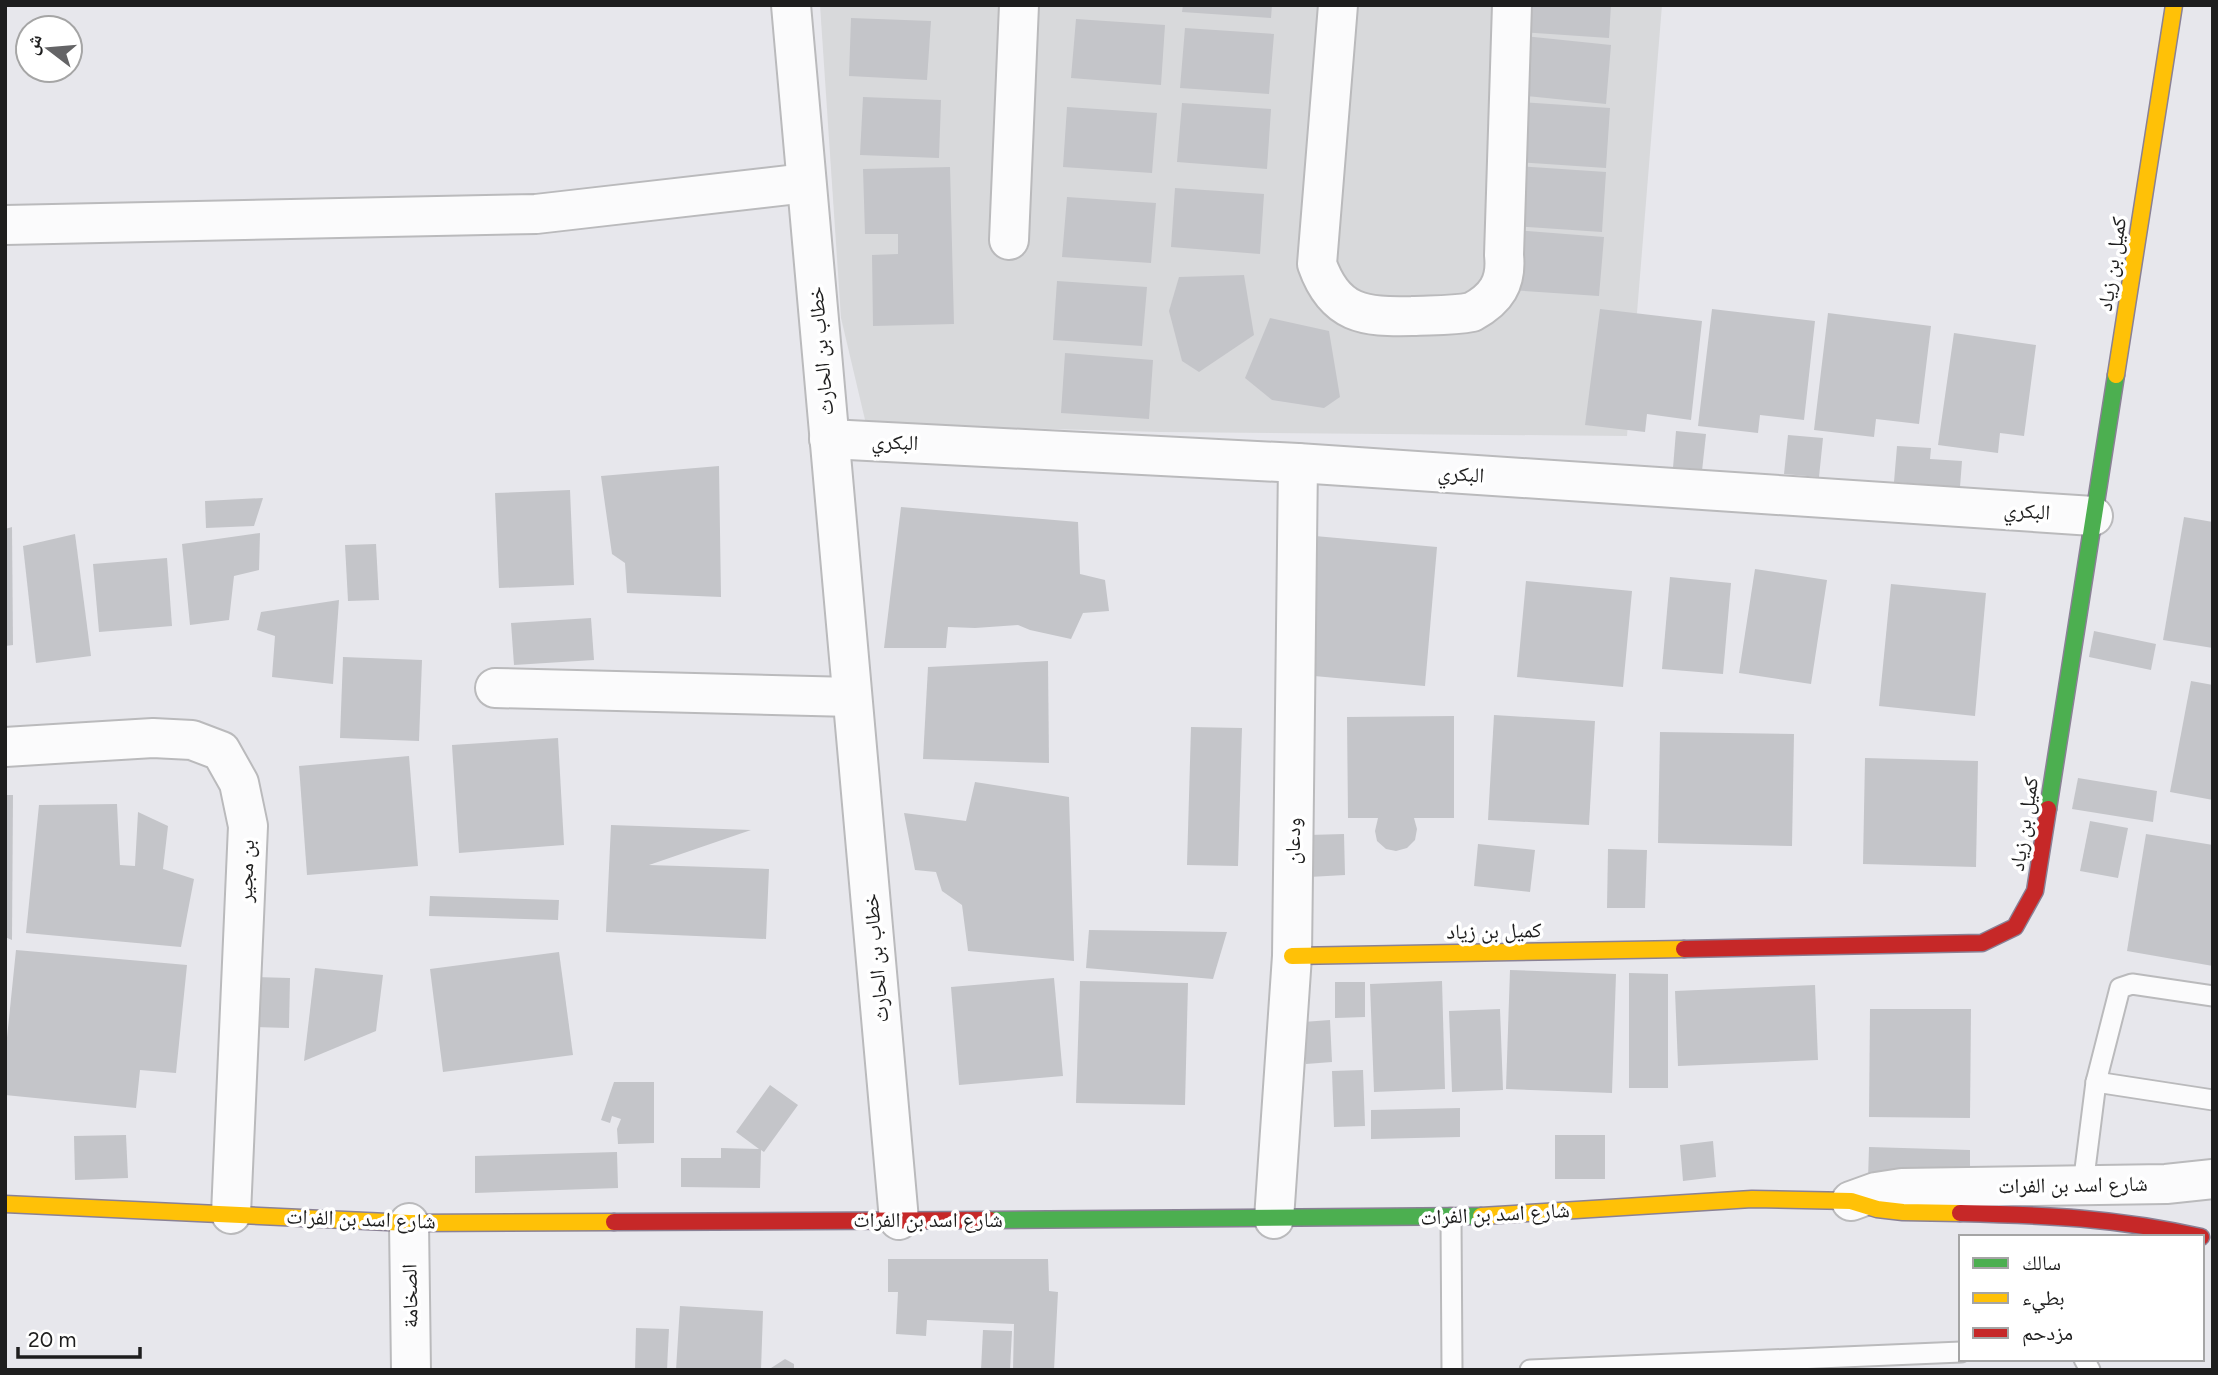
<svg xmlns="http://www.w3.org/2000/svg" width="2218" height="1375" viewBox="0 0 2218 1375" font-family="Figtree,'Noto Naskh Arabic',sans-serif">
	<rect width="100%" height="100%" fill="#e7e7ec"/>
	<polygon fill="#d8d9db" points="820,5 1662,5 1627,436 1160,432 866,424 841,318"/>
	<g fill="#c4c5c9">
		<polygon points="1183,5 1272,5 1271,18 1182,12"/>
		<polygon points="1522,5 1611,5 1609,38 1520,32"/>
		<polygon points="851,18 931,21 927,80 849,76"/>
		<polygon points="1076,19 1165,25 1161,85 1071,78"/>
		<polygon points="1185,28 1274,34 1269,94 1180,88"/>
		<polygon points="1523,36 1611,45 1606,104 1517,95"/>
		<polygon points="863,97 941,100 939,158 860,155"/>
		<polygon points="1521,102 1610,108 1606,168 1517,162"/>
		<polygon points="1182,103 1271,109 1267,169 1177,162"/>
		<polygon points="1067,107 1157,113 1152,173 1063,167"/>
		<polygon points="1517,166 1606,172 1602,232 1512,226"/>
		<polygon points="950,167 954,324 873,326 872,255 898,254 898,234 865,234 863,169"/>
		<polygon points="1175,188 1264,194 1260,254 1171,247"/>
		<polygon points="1067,197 1156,203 1151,263 1062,257"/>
		<polygon points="1515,230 1604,237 1599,296 1510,290"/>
		<polygon points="1244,275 1254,335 1199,372 1182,361 1169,311 1179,277"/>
		<polygon points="1057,281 1147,287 1142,346 1053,340"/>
		<polygon points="1600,309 1702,321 1691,420 1647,414 1645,432 1585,425"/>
		<polygon points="1712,309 1815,321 1804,420 1760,415 1758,433 1698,426"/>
		<polygon points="1828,313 1931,326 1919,424 1876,419 1874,437 1814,430"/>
		<polygon points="1270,318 1329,331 1340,397 1324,408 1272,400 1245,378"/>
		<polygon points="1954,333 2036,345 2024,436 2000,433 1998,453 1938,445"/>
		<polygon points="1065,353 1153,360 1149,419 1061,413"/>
		<polygon points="1676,431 1706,434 1702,471 1673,468"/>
		<polygon points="1788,435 1823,438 1819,477 1784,474"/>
		<polygon points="1897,446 1931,448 1930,459 1962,461 1960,487 1894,482"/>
		<polygon points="719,466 721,597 627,593 625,563 612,554 601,476"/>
		<polygon points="570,490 574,585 499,588 495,493"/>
		<polygon points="263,498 254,526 206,528 205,501"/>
		<polygon points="901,507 1078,522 1080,574 1105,580 1109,611 1083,613 1071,639 1030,630 1018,625 975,628 948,627 946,648 884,648"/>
		<polygon points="2184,517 2213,522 2213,648 2163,640"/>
		<polygon points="12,527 13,645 5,646 5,529"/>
		<polygon points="260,533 259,570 234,576 229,620 190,625 182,544"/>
		<polygon points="75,534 91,656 36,663 23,546"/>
		<polygon points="1315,536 1437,547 1425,686 1303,675"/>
		<polygon points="376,544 379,600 348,601 345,545"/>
		<polygon points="167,558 172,626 99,632 93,564"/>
		<polygon points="1755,569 1827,580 1811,684 1739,673"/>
		<polygon points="1670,577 1731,583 1723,674 1662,669"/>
		<polygon points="1526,581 1632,591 1623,687 1517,677"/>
		<polygon points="1891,584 1986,593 1975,716 1879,706"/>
		<polygon points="339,600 333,684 272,677 275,636 257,630 261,612"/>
		<polygon points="591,618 594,660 514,665 511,623"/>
		<polygon points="2094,631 2156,644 2151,670 2089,657"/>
		<polygon points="343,657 422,660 419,741 340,738"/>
		<polygon points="1048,661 1049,763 923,759 928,667"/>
		<polygon points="2191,681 2213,685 2213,800 2170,792"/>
		<polygon points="1494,715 1595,721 1589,825 1488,820"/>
		<polygon points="1454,716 1454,818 1414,818 1417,829 1415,840 1407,848 1396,851 1386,849 1377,841 1375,831 1378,818 1348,818 1347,717"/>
		<polygon points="1191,727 1242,728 1238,866 1187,865"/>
		<polygon points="1660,732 1794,734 1792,846 1658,843"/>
		<polygon points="558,738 564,845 459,853 452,745"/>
		<polygon points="409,756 418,866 307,875 299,766"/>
		<polygon points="1865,758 1978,761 1976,867 1863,864"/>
		<polygon points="2078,778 2157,791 2153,822 2072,809"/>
		<polygon points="975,782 1069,797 1074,961 968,951 962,905 942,891 936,872 915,870 904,813 966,821"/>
		<polygon points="5,795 13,795 12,940 5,937"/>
		<polygon points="117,804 120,865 135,866 138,812 168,826 163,869 194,879 181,947 26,933 39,805"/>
		<polygon points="2090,821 2128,828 2118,878 2080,871"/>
		<polygon points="611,825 751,830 649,865 769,869 766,939 606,932"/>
		<polygon points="1344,834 1345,875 1309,877 1308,835"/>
		<polygon points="2146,834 2213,845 2213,966 2127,951"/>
		<polygon points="1478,844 1535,850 1530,892 1474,886"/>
		<polygon points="1608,849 1647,850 1645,908 1607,908"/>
		<polygon points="430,896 559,900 558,920 429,916"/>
		<polygon points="1089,930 1227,932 1213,979 1086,968"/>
		<polygon points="16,950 187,965 176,1073 140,1070 136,1108 5,1095 5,1057"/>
		<polygon points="559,952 573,1055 443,1072 430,969"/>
		<polygon points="315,968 383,975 376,1031 304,1061"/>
		<polygon points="1510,970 1616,974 1612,1093 1506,1089"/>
		<polygon points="1629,973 1668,974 1668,1088 1629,1088"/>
		<polygon points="255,977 290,978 289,1028 254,1027"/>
		<polygon points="1054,978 1063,1076 959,1085 951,987"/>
		<polygon points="1080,981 1188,983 1185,1105 1076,1103"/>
		<polygon points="1442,981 1445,1089 1374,1092 1370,984"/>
		<polygon points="1335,982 1365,982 1365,1017 1335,1018"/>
		<polygon points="1815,985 1818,1060 1678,1066 1675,991"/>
		<polygon points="1500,1009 1503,1090 1452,1092 1449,1011"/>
		<polygon points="1870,1009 1971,1009 1970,1118 1869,1117"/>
		<polygon points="1330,1020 1332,1062 1306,1064 1303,1022"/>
		<polygon points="1363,1070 1365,1126 1334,1127 1332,1071"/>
		<polygon points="614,1082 654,1082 654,1143 618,1144 617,1129 621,1119 612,1116 610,1123 601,1120"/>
		<polygon points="770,1085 798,1105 764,1152 761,1150 760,1188 681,1187 681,1158 721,1158 721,1148 759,1149 736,1132"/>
		<polygon points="1460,1108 1460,1137 1371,1139 1371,1110"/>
		<polygon points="126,1135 128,1178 75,1180 74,1136"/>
		<rect x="1555" y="1135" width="50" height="44"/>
		<polygon points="1713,1141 1716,1177 1683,1181 1680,1145"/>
		<polygon points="1869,1147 1970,1150 1970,1182 1868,1179"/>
		<polygon points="617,1152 618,1188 475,1193 475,1156"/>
		<polygon points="888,1259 1048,1259 1049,1291 1058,1292 1054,1370 1013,1370 1014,1324 927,1320 926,1336 896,1334 898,1292 888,1292"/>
		<polygon points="680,1306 763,1311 761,1370 676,1370"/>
		<polygon points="636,1328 669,1329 667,1370 635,1370"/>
		<polygon points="983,1330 1012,1331 1010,1370 981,1370"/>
		<polygon points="785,1359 794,1364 794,1370 768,1370"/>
	</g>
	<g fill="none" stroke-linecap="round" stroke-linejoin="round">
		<defs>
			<g id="lane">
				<polyline points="2096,1082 2213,1100"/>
				<polyline points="2083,1185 2096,1082 2120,988 2132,984 2213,996"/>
				<polyline points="1451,1218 1452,1370"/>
				<polyline points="2084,1359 2090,1370"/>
				<polyline points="1530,1370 1961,1352"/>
			</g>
			<g id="street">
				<polyline points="791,5 899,1220"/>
				<path d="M1338,5L1317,264C1335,315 1364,317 1412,316C1432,315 1452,316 1472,312C1496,299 1507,283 1504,255L1512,5"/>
				<polyline points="5,225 536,214 806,183"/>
				<polyline points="1009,240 1019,5"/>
				<polyline points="829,439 1298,463 2093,516"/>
				<polyline points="495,688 852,697"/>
				<polyline points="5,747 153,738 192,740 221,751 239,783 248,826 231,1214"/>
				<polyline points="1851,1201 1876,1192 1902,1188 2166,1184 2213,1179"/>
				<polyline points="1274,1219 1292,956 1298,463"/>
				<polyline points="409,1223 411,1370"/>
			</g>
			<g id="fast">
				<polyline points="2048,809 2116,375"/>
				<polyline points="990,1220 1481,1216"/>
			</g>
			<g id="slow">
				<polyline points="2116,375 2174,5"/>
				<polyline points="1292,956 1684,949"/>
				<polyline points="5,1204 409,1223 614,1222"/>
				<polyline points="1481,1216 1752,1199 1851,1201 1877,1209 1903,1212 1960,1213"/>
			</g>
			<g id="jam">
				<polyline points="1684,949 1982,943 2015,927 2035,891 2048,809"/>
				<path d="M1960,1213C2046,1215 2117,1218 2201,1237"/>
				<polyline points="614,1222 990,1220"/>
			</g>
		</defs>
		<use href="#lane" stroke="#bababc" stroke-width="23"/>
		<use href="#street" stroke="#bababc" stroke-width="42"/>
		<use href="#fast" stroke="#8a8195" stroke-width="19"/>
		<use href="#slow" stroke="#8a8195" stroke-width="19"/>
		<use href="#jam" stroke="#8a8195" stroke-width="19"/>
		<use href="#lane" stroke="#fbfbfc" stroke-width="19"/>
		<use href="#street" stroke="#fbfbfc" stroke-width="38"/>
		<use href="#fast" stroke="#4caf50" stroke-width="16"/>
		<use href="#slow" stroke="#ffc107" stroke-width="16"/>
		<use href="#jam" stroke="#c62828" stroke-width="16"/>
	</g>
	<g text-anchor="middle" stroke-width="7" stroke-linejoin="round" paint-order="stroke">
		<g font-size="21" fill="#1e1e1e" stroke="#fff">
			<text transform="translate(2112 264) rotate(-81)" y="7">كميل بن زياد</text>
			<text transform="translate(821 351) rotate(-95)" y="7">خطاب بن الحارث</text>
			<text transform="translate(895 442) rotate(3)" y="7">البكري</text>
			<text transform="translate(1461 474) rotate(4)" y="7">البكري</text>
			<text transform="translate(2027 511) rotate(4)" y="7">البكري</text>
			<text transform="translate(2024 824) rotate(-81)" y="7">كميل بن زياد</text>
			<text transform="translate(1293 841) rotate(-89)" y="7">ودعان</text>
			<text transform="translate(246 871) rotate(-88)" y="7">بن مجير</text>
			<text transform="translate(1494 931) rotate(-1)" y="7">كميل بن زياد</text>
			<text transform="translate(876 958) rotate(-95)" y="7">خطاب بن الحارث</text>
			<text transform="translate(2073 1185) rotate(-1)" y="7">شارع اسد بن الفرات</text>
			<text transform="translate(1495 1214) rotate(-3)" y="7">شارع اسد بن الفرات</text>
			<text transform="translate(361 1219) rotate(2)" y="7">شارع اسد بن الفرات</text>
			<text x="928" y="1227">شارع اسد بن الفرات</text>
			<text transform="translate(410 1296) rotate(-91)" y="7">الصخامة</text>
		</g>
	</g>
	<rect width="2218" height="1375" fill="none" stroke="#1e1e1e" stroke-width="14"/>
	<rect x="1959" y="1235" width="245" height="126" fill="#ffffff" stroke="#a5a5a5" stroke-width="2"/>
	<rect x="1973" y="1258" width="35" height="10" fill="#4caf50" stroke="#a5a5a5" stroke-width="2"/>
	<text x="2022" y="1270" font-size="21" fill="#1e1e1e">سالك</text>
	<rect x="1973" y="1293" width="35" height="10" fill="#ffc107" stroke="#a5a5a5" stroke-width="2"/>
	<text x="2022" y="1305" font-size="21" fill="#1e1e1e">بطيء</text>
	<rect x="1973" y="1328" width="35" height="10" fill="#c62828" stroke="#a5a5a5" stroke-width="2"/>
	<text x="2022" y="1340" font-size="21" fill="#1e1e1e">مزدحم</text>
	<g transform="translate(49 49) rotate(286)"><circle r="33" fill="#ffffff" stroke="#a5a5a5" stroke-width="2"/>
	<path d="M0-5L12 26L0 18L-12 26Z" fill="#646466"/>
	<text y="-10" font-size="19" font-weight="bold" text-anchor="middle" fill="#1e1e1e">ش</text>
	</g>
	<path d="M18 1347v10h122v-10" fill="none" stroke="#1e1e1e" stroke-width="3.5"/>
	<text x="28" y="1347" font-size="21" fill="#1e1e1e" stroke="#ffffff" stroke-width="5" paint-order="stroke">20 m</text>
</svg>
